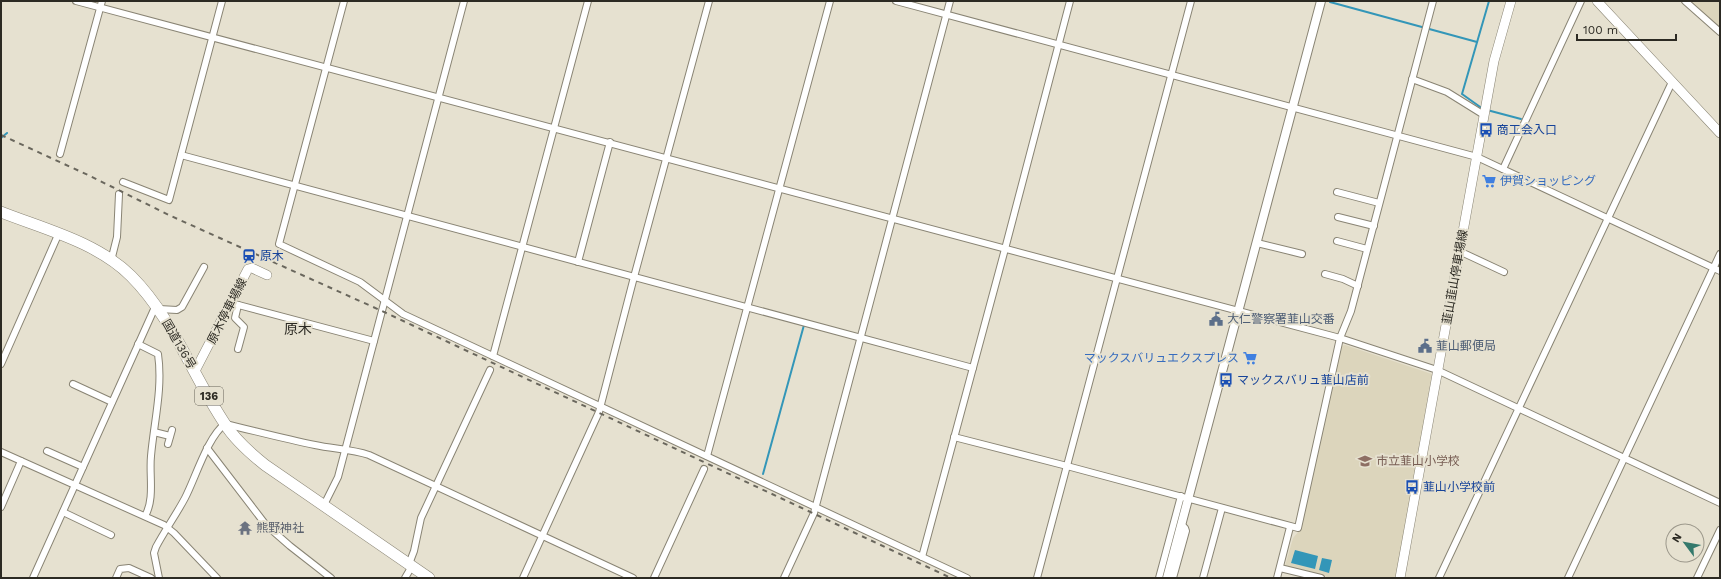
<svg xmlns="http://www.w3.org/2000/svg" width="1721" height="579" viewBox="0 0 1721 579" font-family="'Work Sans','Noto Sans JP',sans-serif">
	<rect width="100%" height="100%" fill="#e6e1d0"/>
	<g fill="#dcd5bc">
		<polygon points="1688,1 1720,1 1720,30"/>
		<polygon points="1345,345 1432,374 1397,578 1331,578 1285,566 1293,538 1300,530 1338,347"/>
	</g>
	<g fill="#3396b8">
		<polygon points="1295,550 1318,556 1315,569 1291,563"/>
		<polygon points="1322,558 1332,560 1329,573 1319,570"/>
	</g>
	<g fill="none" stroke-linecap="round" stroke-linejoin="round">
		<g stroke="#3396b8" stroke-width="2">
			<polyline points="1330,2 1477,42"/>
			<polyline points="1483,109 1462,94 1489,1"/>
			<polyline points="1487,110 1521,119"/>
			<polyline points="1,138 7,133"/>
			<polyline points="763,474 804,325"/>
		</g>
		<defs>
			<g id="minor">
				<polyline points="76,1 1340,338 1437,370 1720,503"/>
				<polyline points="344,1 279,244 360,282 403,314 967,578"/>
				<polyline points="896,1 1477,157 1720,271"/>
				<polyline points="1685,1 1720,32"/>
				<polyline points="1412,79 1447,92 1484,115"/>
				<polyline points="60,154 102,1"/>
				<polyline points="181,155 973,368"/>
				<polyline points="1503,169 1581,1"/>
				<polyline points="123,182 169,200 222,1"/>
				<polyline points="1337,192 1379,203"/>
				<polyline points="1338,217 1374,226"/>
				<polyline points="1337,241 1367,249"/>
				<polyline points="1257,243 1302,254"/>
				<polyline points="1459,251 1504,272"/>
				<polyline points="111,261 117,237 119,194"/>
				<polyline points="578,262 610,142"/>
				<polyline points="1325,274 1343,279 1358,286"/>
				<polyline points="231,303 374,341"/>
				<polyline points="159,309 177,310 182,307 204,267"/>
				<path d="M138,344L158,354C163,388 154,422 151,456C149,475 155,499 145,516"/>
				<polyline points="238,349 244,327 235,318 238,305"/>
				<polyline points="493,356 588,1"/>
				<polyline points="1,364 58,235"/>
				<polyline points="73,384 112,402"/>
				<polyline points="154,432 170,436"/>
				<polyline points="954,437 1067,466 1298,528 1340,338 1351,311 1433,1"/>
				<polyline points="168,444 172,430"/>
				<polyline points="207,448 266,525 290,546 331,578"/>
				<polyline points="47,451 83,467"/>
				<polyline points="1,452 164,525 174,533 217,578"/>
				<polyline points="707,456 830,1"/>
				<polyline points="324,505 338,477 464,1"/>
				<polyline points="1,507 21,461"/>
				<polyline points="63,512 111,535"/>
				<polyline points="922,557 1005,249 1070,1"/>
				<polyline points="409,564 414,551 421,518 490,370"/>
				<polyline points="1280,568 1321,578"/>
				<polyline points="33,578 156,305"/>
				<polyline points="116,578 120,569 129,568 151,578"/>
				<path d="M159,578L154,553L156,547C165,530 176,515 185,498C195,479 208,436 225,424C255,431 285,439 315,445C333,449 351,449 369,455L633,578"/>
				<polyline points="405,578 412,566"/>
				<polyline points="523,578 599,412 634,277 709,1"/>
				<polyline points="654,578 704,469"/>
				<polyline points="784,578 814,513 950,1"/>
				<polyline points="1037,578 1191,1"/>
				<polyline points="1159,578 1181,496"/>
				<polyline points="1173,578 1186,531 1185,528 1182,525"/>
				<polyline points="1203,578 1222,508"/>
				<polyline points="1277,578 1290,527"/>
				<polyline points="1439,578 1672,82"/>
				<polyline points="1568,578 1720,254"/>
				<polyline points="1697,578 1720,530"/>
			</g>
			<polyline id="tertiary" points="1167,578 1321,1"/>
			<g id="secondary">
				<polyline points="1597,1 1720,133"/>
				<polyline points="195,371 248,269 252,268 267,275"/>
				<polyline points="1400,578 1494,61 1511,1"/>
			</g>
			<path id="trunk" d="M1,212C44,229 97,242 131,276C173,318 192,375 225,424C235,440 250,453 265,465L429,578"/>
		</defs>
		<use href="#minor" stroke="#898474" stroke-width="8"/>
		<use href="#tertiary" stroke="#898474" stroke-width="10"/>
		<use href="#secondary" stroke="#898474" stroke-width="10"/>
		<use href="#trunk" stroke="#898474" stroke-width="12"/>
		<use href="#minor" stroke="#fff" stroke-width="6"/>
		<use href="#tertiary" stroke="#fff" stroke-width="8"/>
		<use href="#secondary" stroke="#fff" stroke-width="9"/>
		<use href="#trunk" stroke="#fff" stroke-width="11"/>
		<polyline stroke="#6a675d" stroke-width="2" stroke-dasharray="5 5" stroke-linecap="butt" points="1,135 88,175 171,216 382,311 951,578"/>
	</g>
	<defs>
		<symbol id="bus-bare" viewBox="-9 -9 18 18"><path d="M-5-6H5V4H4V6H2V4H-2V6H-4V4H-5ZM-3.5-4V0h7V-4ZM-3.5 1.2v1.5H-2V1.2ZM2 1.2v1.5H3.5V1.2Z" fill="#1a4fb4" stroke="#e6e1d0" stroke-width="2.5" paint-order="stroke"/></symbol>
		<symbol id="supermarket-bare" viewBox="-9 -9 18 18"><path d="M-6-5.5h2.5l.6 2H6L4.5 2H-2.5L-4.4-4H-6ZM-1.5 3.2a1.3 1.3 0 1 0 .1 0ZM3 3.2a1.3 1.3 0 1 0 .1 0Z" fill="#3f7fe0" stroke="#e6e1d0" stroke-width="2.5" paint-order="stroke"/></symbol>
		<symbol id="station-bare" viewBox="-9 -9 18 18"><path d="M-3-6H3Q5-6 5-4V2Q5 4 3 4L4.5 6H3L1.5 4h-3L-3 6H-4.5L-3 4Q-5 4-5 2V-4Q-5-6-3-6ZM-3.5-4v3h7v-3ZM-3.5 1v1.5H-2V1ZM2 1v1.5H3.5V1Z" fill="#1a4fb4" stroke="#e6e1d0" stroke-width="2.5" paint-order="stroke"/></symbol>
		<symbol id="civic-bare" viewBox="-9 -9 18 18"><path d="M-.6-6.5H3V-4.5H.6V-3L4-1V1h2V6H-6V1h2V-1L-.6-3ZM-1.2 2.5V6h2.4V2.5Z" fill="#5c6f8a" stroke="#e6e1d0" stroke-width="2.5" paint-order="stroke"/></symbol>
		<symbol id="school-bare" viewBox="-9 -9 18 18"><path d="M0-5L7-2L0 1L-7-2ZM-4 1L0 2.5L4 1V4Q0 6-4 4Z" fill="#8d6e63" stroke="#e6e1d0" stroke-width="2.5" paint-order="stroke"/></symbol>
		<symbol id="temple-bare" viewBox="-9 -9 18 18"><path d="M0-6L5-2H3V0L6.5 2.5H4V6H1.5V3h-3V6H-4V2.5H-6.5L-3 0V-2H-5Z" fill="#6b7280" stroke="#e6e1d0" stroke-width="2.5" paint-order="stroke"/></symbol>
	</defs>
	<g fill-rule="evenodd">
		<use href="#bus-bare" x="1476" y="120" width="20" height="20"/>
		<use href="#supermarket-bare" x="1479" y="171" width="20" height="20"/>
		<use href="#station-bare" x="239" y="246" width="20" height="20"/>
		<use href="#civic-bare" x="1206" y="309" width="20" height="20"/>
		<use href="#civic-bare" x="1415" y="336" width="20" height="20"/>
		<use href="#supermarket-bare" x="1240" y="348" width="20" height="20"/>
		<use href="#bus-bare" x="1216" y="370" width="20" height="20"/>
		<use href="#school-bare" x="1355" y="451" width="20" height="20"/>
		<use href="#bus-bare" x="1402" y="477" width="20" height="20"/>
		<use href="#temple-bare" x="235" y="518" width="20" height="20"/>
	</g>
	<g text-anchor="middle" stroke-width="4" stroke-linejoin="round" paint-order="stroke">
		<rect fill="#e6e1d0" stroke="#646157" stroke-width="1" x="195" y="387" width="28" height="18" rx="3"/>
		<g font-size="11" font-weight="bold" fill="#2c2a23">
			<text x="209" y="400">136</text>
		</g>
		<g font-size="12" fill="#164399" stroke="#e6e1d0" text-anchor="start">
			<text x="1497" y="134">商工会入口</text>
			<text x="260" y="260">原木</text>
			<text x="1237" y="384">マックスバリュ韮山店前</text>
			<text x="1423" y="491">韮山小学校前</text>
		</g>
		<g font-size="12" fill="#366cbe" stroke="#e6e1d0" text-anchor="start">
			<text x="1500" y="185">伊賀ショッピング</text>
			<text x="1239" y="362" text-anchor="end">マックスバリュエクスプレス</text>
		</g>
		<g font-size="12" fill="#2c2a23" stroke="#e6e1d0">
			<text transform="translate(1455 277) rotate(-80)" y="4">韮山韮山停車場線</text>
			<text transform="translate(227 311) rotate(-63)" y="4">原木停車場線</text>
			<text transform="translate(179 344) rotate(60)" y="4">国道136号</text>
		</g>
		<g font-size="12" fill="#4e5e75" stroke="#e6e1d0" text-anchor="start">
			<text x="1227" y="323">大仁警察署韮山交番</text>
			<text x="1436" y="350">韮山郵便局</text>
		</g>
		<g font-size="12" fill="#785e54" stroke="#e6e1d0" text-anchor="start">
			<text x="1376" y="465">市立韮山小学校</text>
		</g>
		<g font-size="12" fill="#5b616d" stroke="#e6e1d0" text-anchor="start">
			<text x="256" y="532">熊野神社</text>
		</g>
		<g font-size="14" fill="#2c2a23" stroke="#e6e1d0">
			<text x="298" y="334">原木</text>
		</g>
	</g>
	<rect width="1721" height="579" fill="none" stroke="#2c2a23" stroke-width="4"/>
	<g transform="translate(1685 543) rotate(302)"><circle r="19" fill="#e6e1d0" stroke="#9c988b"/>
	<path d="M0-3L7 15L0 10L-7 15Z" fill="#34796c"/>
	<text y="-6" font-size="11" font-weight="bold" text-anchor="middle" fill="#2c2a23">N</text>
	</g>
	<path d="M1577 34v6h99v-6" fill="none" stroke="#2c2a23" stroke-width="2"/>
	<text x="1583" y="34" font-size="12" fill="#2c2a23" stroke="#e6e1d0" stroke-width="3" paint-order="stroke">100 m</text>
</svg>
